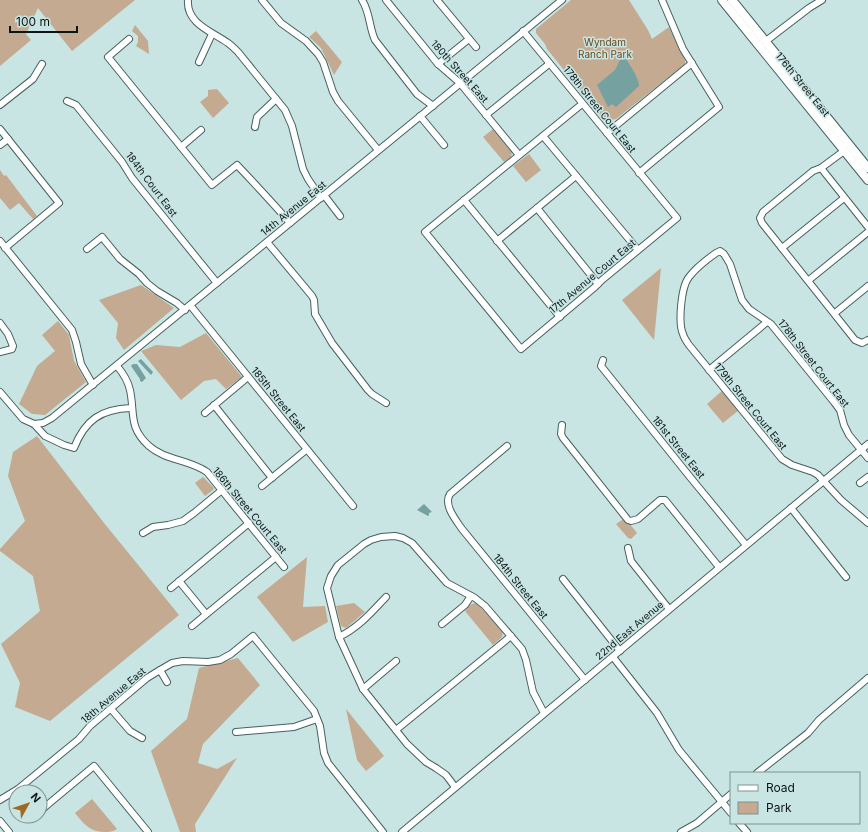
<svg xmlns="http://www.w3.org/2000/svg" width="868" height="832" viewBox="0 0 868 832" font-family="Inter,sans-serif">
	<rect width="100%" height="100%" fill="#c8e5e4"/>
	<g fill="#c3aa90">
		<polygon points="0,0 135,0 72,51 38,8 26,34 31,40 0,66"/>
		<polygon points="571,0 629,0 648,30 652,39 669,27 685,60 685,64 616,119 605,121 547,49 545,44 536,33 536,29"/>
		<polygon points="135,25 148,41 149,54 136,46 138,42 138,36 132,31"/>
		<polygon points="316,31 342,62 334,75 321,48 309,37"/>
		<polygon points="217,89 229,103 213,118 200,102 208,96 208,90"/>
		<polygon points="493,129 512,152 511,157 504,162 483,137"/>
		<polygon points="529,154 541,170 526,182 513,166"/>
		<polygon points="0,170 4,176 6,175 37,216 33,219 19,203 10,210 0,198"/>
		<polygon points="661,268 654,340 622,300"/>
		<polygon points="141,285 174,308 124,350 116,338 118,323 99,300"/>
		<polygon points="58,321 69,335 74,361 86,382 45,415 32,414 19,404 37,366 55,351 42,335"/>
		<polygon points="206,333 242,377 226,389 216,379 204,381 181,400 141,351 156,345 180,347"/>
		<polygon points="723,390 739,410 723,423 707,404"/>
		<polygon points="37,436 104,523 179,615 50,721 15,707 20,683 1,644 40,611 33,576 0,551 0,549 25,521 8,476 13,452"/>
		<polygon points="203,477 214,488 213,490 205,496 195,483"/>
		<polygon points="625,518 637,533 631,539 628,538 616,524"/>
		<polygon points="307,557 303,607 325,606 328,622 293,642 257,597"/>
		<polygon points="354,603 365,612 346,628 341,626 336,606"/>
		<polygon points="475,603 483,610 503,632 502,637 493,645 465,611 470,605"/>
		<polygon points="238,658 260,685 203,744 198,763 217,769 237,758 195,824 196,832 180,832 151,751 187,719 199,668"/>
		<polygon points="346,709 384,756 366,771 357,760"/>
		<path d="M92,799L117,829C112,832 109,832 104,832C90,832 83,823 75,813Z"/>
	</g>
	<g fill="#75a1a0">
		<path d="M622,56H624C629,64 639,77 639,86L616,107L612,104L608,107L597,85L615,70Z"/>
		<polygon points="141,359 153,372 151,375 138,361"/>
		<polygon points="133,364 137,364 146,378 142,382 140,381 140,379 131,366"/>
		<polygon points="424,504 432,512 429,513 429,515 428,516 417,510"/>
	</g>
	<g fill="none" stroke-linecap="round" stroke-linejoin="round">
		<defs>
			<g id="minor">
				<path d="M188,0C186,24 213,32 228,43C232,46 235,49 238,52L285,110L292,126L303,169L308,179L321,198"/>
				<polyline points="262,0 281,23 306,41 318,54 323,62 333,92 338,101 378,150"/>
				<path d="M362,0C370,12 369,27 375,40L417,94L433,106"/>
				<polyline points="386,0 438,64 460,83 519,155"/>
				<polyline points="437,0 476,47"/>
				<polyline points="523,31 677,218 602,280 595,287 521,349 425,232 582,104"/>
				<path d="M129,39L108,57L212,185L237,165C255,184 273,203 290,223"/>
				<polyline points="766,41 809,8 822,0"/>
				<polyline points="199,62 212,34"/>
				<polyline points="438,64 469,39"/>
				<polyline points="67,101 76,105 122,162 132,178 217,283"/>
				<polyline points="0,105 33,79 42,64"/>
				<polyline points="486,115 549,64"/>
				<polyline points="420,116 444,145"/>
				<polyline points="255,127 257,117 276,99"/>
				<polyline points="0,129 59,203 5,248"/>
				<polyline points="607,133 692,63"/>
				<polyline points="543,136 638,250"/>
				<polyline points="0,145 8,139"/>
				<polyline points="181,147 201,130"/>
				<polyline points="844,151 821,168 813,171 763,212 760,218 762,223 855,340 862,343 868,340"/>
				<polyline points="821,168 868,227"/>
				<polyline points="639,173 719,107 683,49 662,0"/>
				<polyline points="324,195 340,216"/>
				<polyline points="464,200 560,317"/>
				<polyline points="537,208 598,284"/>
				<polyline points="0,241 72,330 76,342 81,364 93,385"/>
				<polyline points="497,241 576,176"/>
				<polyline points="267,242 312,296 314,300 315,314 332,343 368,390 372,394 386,403"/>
				<polyline points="782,248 844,198"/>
				<polyline points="87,249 102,237 120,259 139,274 147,283 157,291 177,303 185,310"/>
				<polyline points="809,280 868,232"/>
				<polyline points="190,305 353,506"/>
				<polyline points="835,313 868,286"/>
				<polyline points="0,323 8,334 13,346 12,349 0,352"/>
				<polyline points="603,360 601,366 690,477 746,545"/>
				<path d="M117,366C123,373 128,381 130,390C135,413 128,427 149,446C166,461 189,459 207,472L284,567"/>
				<polyline points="709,370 767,322"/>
				<path d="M0,392L23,419L34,424L45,436L64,445L74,448C85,420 101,409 131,408"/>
				<polyline points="214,405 272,478"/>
				<polyline points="205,413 248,377"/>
				<polyline points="34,424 43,423 52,418 562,0"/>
				<polyline points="562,425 561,434 563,438 628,520 631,521 638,519 660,500 665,500 719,567"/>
				<path d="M507,446L450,494C443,505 456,520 462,529L585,680"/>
				<path d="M868,458L849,435L844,425L840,410L834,402L771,324L749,309L742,300L730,264L724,254L720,251L716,253C706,260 696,268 689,277C681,287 678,323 683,334C684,338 687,342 689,345L782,459L792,465L813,472L818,475L841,500L868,523"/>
				<polyline points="860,483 868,477"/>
				<polyline points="262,486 306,450"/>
				<polyline points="791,508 846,577"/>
				<polyline points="143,533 153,527 168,525 183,521 194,513 222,490"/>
				<polyline points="628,548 631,561 669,609"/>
				<polyline points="563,579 620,651"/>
				<polyline points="179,581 206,614"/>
				<polyline points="171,588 249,523"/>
				<polyline points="442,624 465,605 471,596"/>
				<polyline points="192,626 276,557"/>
				<path d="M339,637C358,628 371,613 386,597"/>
				<polyline points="613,657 657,713 679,750 731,813"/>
				<polyline points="160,670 167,682"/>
				<polyline points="363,689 396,661"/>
				<polyline points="111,709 130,731 142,738"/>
				<polyline points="396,730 511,636"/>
				<polyline points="236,732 294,727 317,719"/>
				<polyline points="757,773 808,733 819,720 868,678"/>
				<polyline points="455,787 446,775 436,768 426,762 407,744 363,689 339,637 327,588 331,576 338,565 364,544 371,540 381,537 395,536 403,538 412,543 447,583 475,598 485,606 522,649 526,660 533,692 544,713"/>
				<polyline points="0,800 18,789 79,739 90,726 147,678 160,670 172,663 183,661 208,662 220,660 231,654 253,636 314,711 320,726 324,753 328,763 383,832"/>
				<polyline points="40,812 46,806 94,766 148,832"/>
				<polyline points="0,821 9,832"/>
				<polyline points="739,823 747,832"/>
				<polyline points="402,832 868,444"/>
				<polyline points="681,832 697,823 731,794"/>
			</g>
			<g id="major">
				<polyline points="722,0 868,180"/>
				<polyline points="732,0 868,168"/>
			</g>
		</defs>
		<use href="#minor" stroke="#476060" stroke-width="8"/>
		<use href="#major" stroke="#476060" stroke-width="10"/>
		<use href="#minor" stroke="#fff" stroke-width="6"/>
		<use href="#major" stroke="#fff" stroke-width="8"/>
	</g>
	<g text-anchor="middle" stroke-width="3" stroke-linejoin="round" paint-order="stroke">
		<g font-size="10" fill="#6b4719" stroke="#c8e5e4">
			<text x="605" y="46">Wyndam<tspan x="605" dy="12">Ranch Park</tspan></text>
		</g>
		<g font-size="10" fill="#0b1515" stroke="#c8e5e4">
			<text transform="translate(460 71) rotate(48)" y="4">180th Street East</text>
			<text transform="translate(803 84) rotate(51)" y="4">176th Street East</text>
			<text transform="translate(600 109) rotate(51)" y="4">178th Street Court East</text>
			<text transform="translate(152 184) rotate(53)" y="4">184th Court East</text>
			<text transform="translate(293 208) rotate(-39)" y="4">14th Avenue East</text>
			<text transform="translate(592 276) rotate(-40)" y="4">17th Avenue Court East</text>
			<text transform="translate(814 363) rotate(52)" y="4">178th Street Court East</text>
			<text transform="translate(279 399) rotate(51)" y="4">185th Street East</text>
			<text transform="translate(751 406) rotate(51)" y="4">179th Street Court East</text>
			<text transform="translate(679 447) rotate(51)" y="4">181st Street East</text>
			<text transform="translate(250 510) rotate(50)" y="4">186th Street Court East</text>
			<text transform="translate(521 586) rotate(51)" y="4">184th Street East</text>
			<text transform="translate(629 630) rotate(-40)" y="4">22nd East Avenue</text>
			<text transform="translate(113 695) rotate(-40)" y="4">18th Avenue East</text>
		</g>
	</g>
	<rect x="730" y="772" width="130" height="52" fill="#c8e5e4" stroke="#7c9291"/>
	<rect x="738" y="785" width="20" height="6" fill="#ffffff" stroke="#7c9291"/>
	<text x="766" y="792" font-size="12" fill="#0b1515">Road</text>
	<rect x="738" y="802" width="20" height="12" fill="#c3aa90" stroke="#7c9291"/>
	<text x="766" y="812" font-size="12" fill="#0b1515">Park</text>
	<g transform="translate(28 804) rotate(50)"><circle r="19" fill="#c8e5e4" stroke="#7c9291"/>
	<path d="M0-3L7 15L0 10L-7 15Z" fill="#9f6923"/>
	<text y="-6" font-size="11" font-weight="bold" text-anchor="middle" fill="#0b1515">N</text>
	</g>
	<path d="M10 26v6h67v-6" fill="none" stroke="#0b1515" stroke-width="2"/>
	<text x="16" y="26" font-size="12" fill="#0b1515" stroke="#c8e5e4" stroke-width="3" paint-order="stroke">100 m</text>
</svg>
